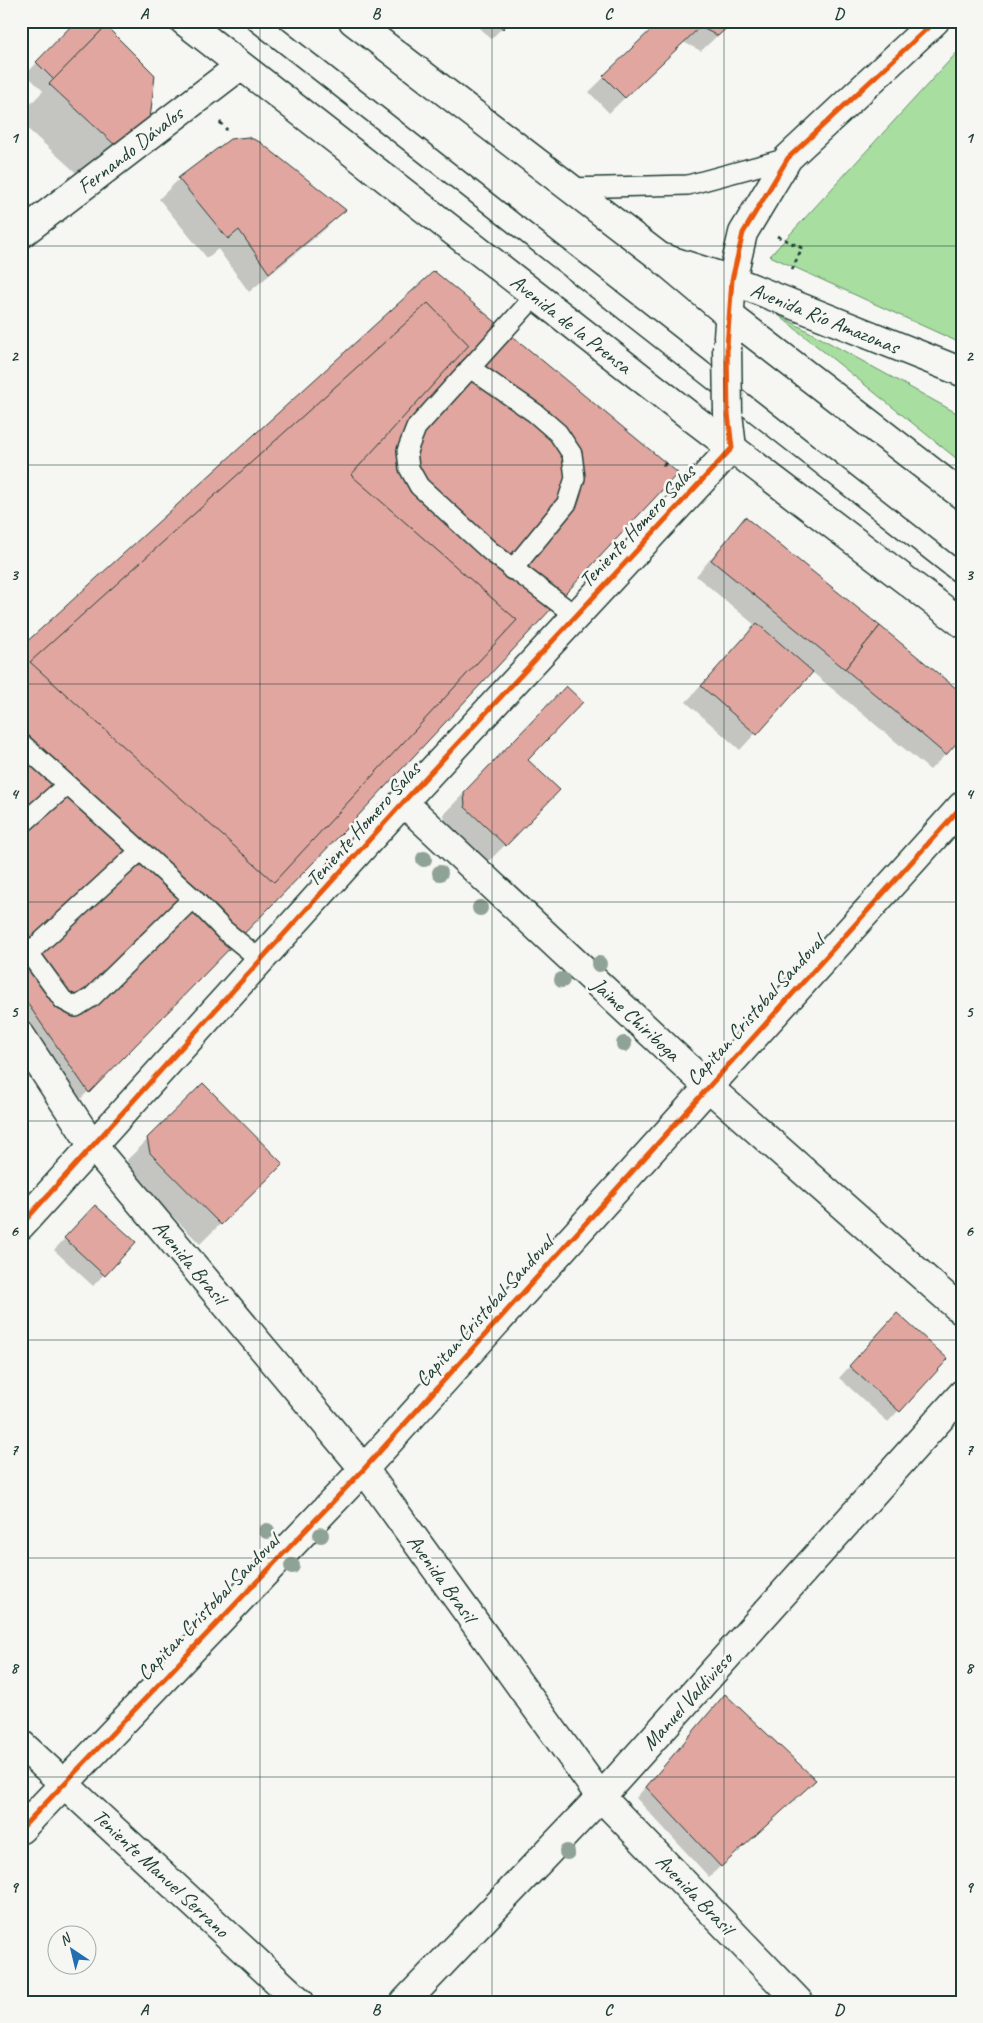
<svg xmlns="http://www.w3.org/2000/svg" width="983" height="2023" viewBox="0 0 983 2023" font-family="Caveat,sans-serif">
	<rect width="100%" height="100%" fill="#f6f6f2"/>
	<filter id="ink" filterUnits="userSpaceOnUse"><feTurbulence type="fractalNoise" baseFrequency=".02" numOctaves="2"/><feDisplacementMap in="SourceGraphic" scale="10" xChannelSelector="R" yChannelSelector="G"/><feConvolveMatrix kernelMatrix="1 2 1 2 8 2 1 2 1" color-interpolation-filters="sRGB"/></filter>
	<g filter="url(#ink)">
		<g fill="#a8dea0" stroke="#648e6a">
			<polygon points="962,47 962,341 956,341 770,256"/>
			<polygon points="777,314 962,416 962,463"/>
		</g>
		<g fill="#0003">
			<polygon points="78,21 149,119 82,178 21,123 21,114 43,91 26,74"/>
			<polygon points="473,21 509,21 491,39"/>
			<polygon points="662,21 733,21 701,51 683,42 609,113 589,92"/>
			<polygon points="231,140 344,210 324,230 249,292 218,249 207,258 159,199 179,179"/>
			<polygon points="745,518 946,754 930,770 812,672 740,750 686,702 756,626 696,576"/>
			<polygon points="21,648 342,831 68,1112 21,1044"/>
			<polygon points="546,707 526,760 505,845 485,865 446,828 444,814"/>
			<polygon points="203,1085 281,1164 200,1244 130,1173 127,1160"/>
			<polygon points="85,1217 134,1242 93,1286 54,1250"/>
			<polygon points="886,1326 946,1359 888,1422 839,1378"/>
			<polygon points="725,1695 803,1790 709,1877 636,1798"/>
		</g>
		<g fill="#e1a6a0" stroke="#1f3d34">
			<polygon points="76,21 101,21 106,26 54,80 36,62"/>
			<polygon points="495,21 510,21 503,29"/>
			<polygon points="660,21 734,21 718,36 700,27 625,98 603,76"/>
			<polygon points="106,26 155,75 150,119 116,146 49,84"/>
			<polygon points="248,137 260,142 346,210 269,273 239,230 228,239 178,178 230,139"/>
			<polygon points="434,271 678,473 343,832 89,1093 21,994 21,647"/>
			<polygon points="428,303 469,345 351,475 517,620 274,882 30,662"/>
			<polygon points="745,517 880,626 845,669 711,560"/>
			<polygon points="757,623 813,672 757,735 701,686"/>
			<polygon points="880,626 962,693 962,737 946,755 845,669"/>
			<polygon points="566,686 583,702 528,760 560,790 506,846 465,807 464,792"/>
			<polygon points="203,1083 283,1164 221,1225 150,1153 147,1138"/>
			<polygon points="95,1205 136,1242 105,1276 64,1238"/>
			<polygon points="897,1313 948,1359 900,1412 849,1366"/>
			<polygon points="725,1694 816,1780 721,1867 646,1787"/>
		</g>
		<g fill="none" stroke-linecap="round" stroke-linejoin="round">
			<defs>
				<g id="service">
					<polyline points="256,21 962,575"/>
					<polyline points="568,188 688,185 788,158"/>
					<polyline points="535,296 416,428 407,451 409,468 419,486 490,551 576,616"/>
					<polyline points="470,368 535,413 558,433 572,454 575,478 567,503 512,570"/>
					<polyline points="21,743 193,898 224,930 262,961"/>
					<polyline points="21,825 67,785"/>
					<polyline points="21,942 63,1000 76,1007 92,997 193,898"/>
					<polyline points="29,953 140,851"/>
				</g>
				<g id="minor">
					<polyline points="21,234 240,66"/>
					<polyline points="728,337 732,280 743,233 788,158 935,21"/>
					<polyline points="403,802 714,1092 962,1311"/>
					<polyline points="21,1225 417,787 732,448 728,413"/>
					<polyline points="21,1744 300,2002"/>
					<polyline points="21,1829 364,1469 962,806"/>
					<polyline points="405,2002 608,1789 962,1394"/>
				</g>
				<polyline id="tertiary" points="21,1036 93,1146 364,1469 600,1796 799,2002"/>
				<polyline id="secondary" points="660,257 732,280 962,372"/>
				<g id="primary">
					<polyline points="184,21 690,416 962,623"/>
					<polyline points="353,21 660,257 730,316 962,495"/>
				</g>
			</defs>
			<use href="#service" stroke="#1f3d34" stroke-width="22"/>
			<use href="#minor" stroke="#1f3d34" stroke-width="31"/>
			<use href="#tertiary" stroke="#1f3d34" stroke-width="31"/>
			<use href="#secondary" stroke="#1f3d34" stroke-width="31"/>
			<use href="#primary" stroke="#1f3d34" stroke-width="31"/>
			<g stroke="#1f3d34" stroke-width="3" stroke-dasharray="4 4" stroke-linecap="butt">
				<polyline points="220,122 227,130"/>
				<polyline points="777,236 802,248 792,270"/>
				<polyline points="663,466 668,461"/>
			</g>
			<use href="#service" stroke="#f6f6f2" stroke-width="19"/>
			<use href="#minor" stroke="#f6f6f2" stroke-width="28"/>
			<use href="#tertiary" stroke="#f6f6f2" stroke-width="28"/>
			<use href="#secondary" stroke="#f6f6f2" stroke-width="28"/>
			<use href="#primary" stroke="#f6f6f2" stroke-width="28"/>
			<defs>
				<polyline id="minor-bridge" points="727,346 728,413"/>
			</defs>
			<use href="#minor-bridge" stroke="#1f3d34" stroke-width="31" stroke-linecap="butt"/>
			<use href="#minor-bridge" stroke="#f6f6f2" stroke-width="28"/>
			<defs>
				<g id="cycleway">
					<polyline points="21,1225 417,787 732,448 728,413 727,346 732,280 743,233 788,158 935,21"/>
					<polyline points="21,1829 364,1469 962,806"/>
				</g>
			</defs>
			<use href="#cycleway" stroke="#f6f6f2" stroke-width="8"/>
			<use href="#cycleway" stroke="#e8590c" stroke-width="5"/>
		</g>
		<g fill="#8fa296">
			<circle cx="424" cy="859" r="8"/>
			<circle cx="440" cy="873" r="8"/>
			<circle cx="480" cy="908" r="8"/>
			<circle cx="599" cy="964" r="8"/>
			<circle cx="562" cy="980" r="8"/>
			<circle cx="624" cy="1044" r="8"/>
			<circle cx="267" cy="1531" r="8"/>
			<circle cx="321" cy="1535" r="8"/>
			<circle cx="292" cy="1566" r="8"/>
			<circle cx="567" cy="1852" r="8"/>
		</g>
	</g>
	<path fill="none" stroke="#1f3d34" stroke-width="1" stroke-opacity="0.55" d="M260,21V2002M492,21V2002M724,21V2002M21,246H962M21,465H962M21,684H962M21,902H962M21,1121H962M21,1340H962M21,1558H962M21,1777H962"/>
	<g text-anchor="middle" stroke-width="5" stroke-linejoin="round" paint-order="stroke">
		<g font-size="21" fill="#1f3d34" stroke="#f6f6f2">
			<text transform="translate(130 150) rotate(-38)" y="7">Fernando Dávalos</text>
			<text transform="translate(825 318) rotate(22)" y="7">Avenida Río Amazonas</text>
			<text transform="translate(571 324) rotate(38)" y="7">Avenida de la Prensa</text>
			<text transform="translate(637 526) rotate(-47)" y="7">Teniente Homero Salas</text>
			<text transform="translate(363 824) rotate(-48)" y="7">Teniente Homero Salas</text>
			<text transform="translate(755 1010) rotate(-48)" y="7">Capitan Cristobal Sandoval</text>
			<text transform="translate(636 1019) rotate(43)" y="7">Jaime Chiriboga</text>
			<text transform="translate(190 1262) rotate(50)" y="7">Avenida Brasil</text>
			<text transform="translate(484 1311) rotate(-48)" y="7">Capitan Cristobal Sandoval</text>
			<text transform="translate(442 1578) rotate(54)" y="7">Avenida Brasil</text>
			<text transform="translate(208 1607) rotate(-46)" y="7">Capitan Cristobal Sandoval</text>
			<text transform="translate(687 1701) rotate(-48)" y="7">Manuel Valdivieso</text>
			<text transform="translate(161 1873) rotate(43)" y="7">Teniente Manuel Serrano</text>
			<text transform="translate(695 1894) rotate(46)" y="7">Avenida Brasil</text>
		</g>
	</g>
	<rect width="983" height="2023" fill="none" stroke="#f6f6f2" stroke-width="55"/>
	<g transform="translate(72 1950) rotate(325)"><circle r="24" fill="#f6f6f2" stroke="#a0aca6"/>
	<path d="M0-4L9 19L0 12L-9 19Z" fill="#1f6fb2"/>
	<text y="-8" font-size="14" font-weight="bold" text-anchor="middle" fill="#1f3d34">N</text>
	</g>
	<rect x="28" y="28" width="928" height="1968" fill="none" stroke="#1f3d34" stroke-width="2"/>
	<g font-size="16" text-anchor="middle" font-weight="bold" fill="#1f3d34">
		<text x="144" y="19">A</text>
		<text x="376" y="19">B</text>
		<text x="608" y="19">C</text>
		<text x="839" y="19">D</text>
		<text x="14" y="143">1</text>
		<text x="969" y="143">1</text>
		<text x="14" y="361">2</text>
		<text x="969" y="361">2</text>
		<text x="14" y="580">3</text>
		<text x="969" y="580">3</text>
		<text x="14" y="799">4</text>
		<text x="969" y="799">4</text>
		<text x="14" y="1017">5</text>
		<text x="969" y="1017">5</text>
		<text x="14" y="1236">6</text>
		<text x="969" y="1236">6</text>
		<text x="14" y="1455">7</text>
		<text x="969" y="1455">7</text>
		<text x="14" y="1673">8</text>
		<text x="969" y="1673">8</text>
		<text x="14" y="1892">9</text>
		<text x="969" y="1892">9</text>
		<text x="144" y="2015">A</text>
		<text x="376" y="2015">B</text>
		<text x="608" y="2015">C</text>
		<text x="839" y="2015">D</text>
	</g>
</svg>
